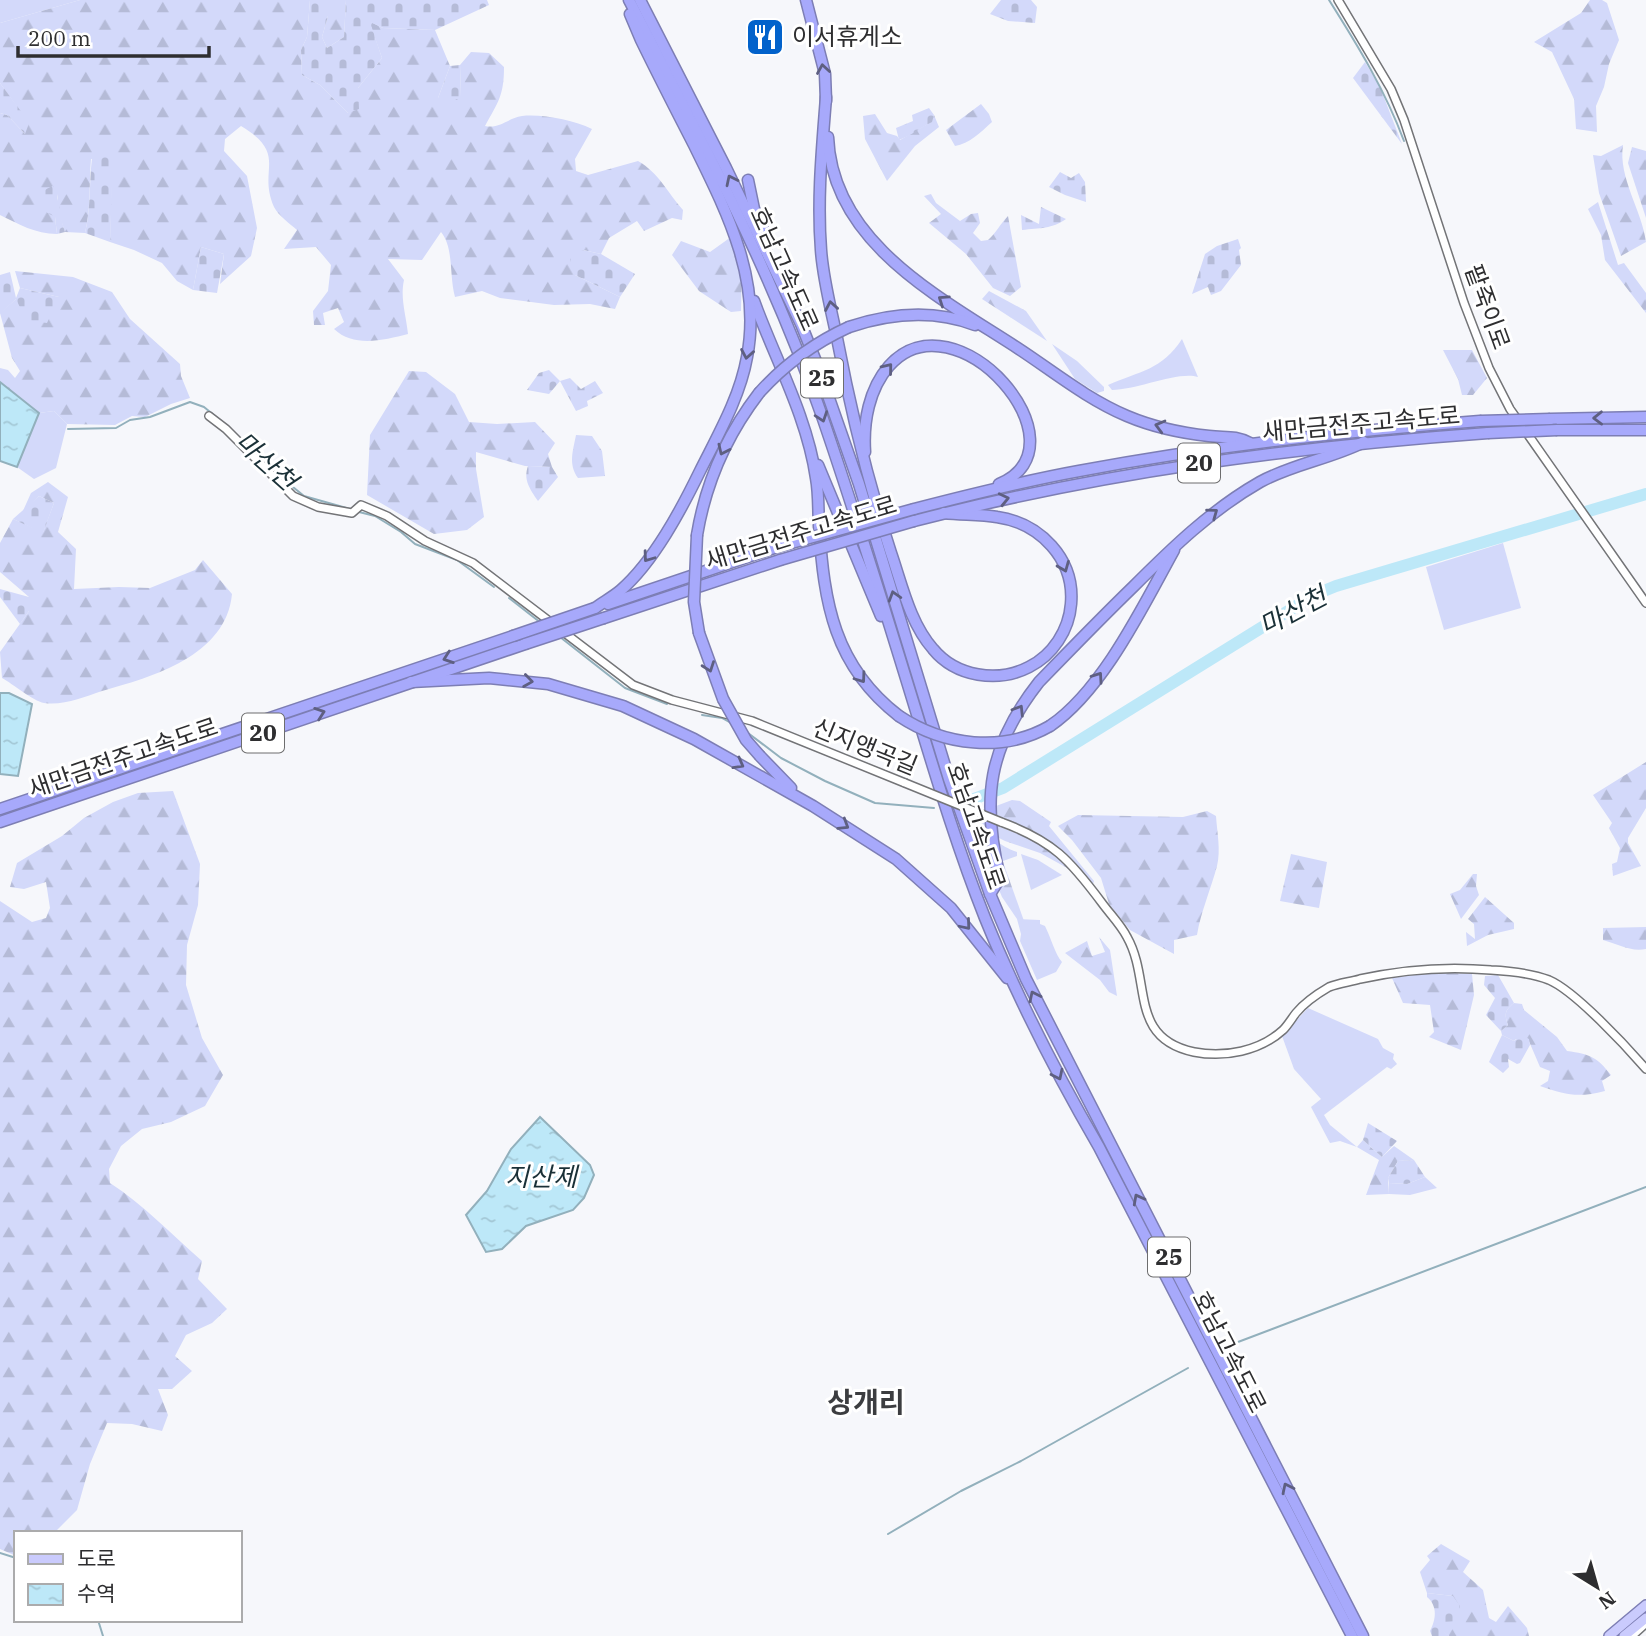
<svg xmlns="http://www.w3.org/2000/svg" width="1646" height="1636" viewBox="0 0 1646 1636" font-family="'IBM Plex Serif','Noto Sans KR',serif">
	<defs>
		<pattern id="forest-firs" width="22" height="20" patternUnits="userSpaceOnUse" patternTransform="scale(1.75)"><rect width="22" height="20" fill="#d3d9fa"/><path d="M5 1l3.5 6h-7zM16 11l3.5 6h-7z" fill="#b5bbd7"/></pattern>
		<pattern id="cemetery-stones" width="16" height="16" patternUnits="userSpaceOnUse" patternTransform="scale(1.75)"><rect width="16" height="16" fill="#d3d9fa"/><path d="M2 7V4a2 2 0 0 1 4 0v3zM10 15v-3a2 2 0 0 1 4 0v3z" fill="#b5bbd7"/></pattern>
		<pattern id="water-ripples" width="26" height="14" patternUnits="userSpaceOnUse" patternTransform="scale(1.75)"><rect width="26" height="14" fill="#bde8f8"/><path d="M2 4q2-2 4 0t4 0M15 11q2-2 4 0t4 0" fill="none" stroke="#a3c7d5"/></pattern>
	</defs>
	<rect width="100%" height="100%" fill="#f6f7fb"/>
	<g fill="#d3d9fa">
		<polygon points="0,0 80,0 0,23"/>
		<path d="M1182,339L1198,377C1178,371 1137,390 1112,390L1108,385C1140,371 1162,370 1182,339Z"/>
		<polygon points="54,411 67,424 56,468 34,479 17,467 37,416 39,413"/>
		<polygon points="1503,543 1521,608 1444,630 1426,567"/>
		<path d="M971,815L984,820C992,839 998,845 1017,852V856L989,866Z"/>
		<polygon points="1021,854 1038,860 1062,875 1031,890"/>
		<path d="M1017,919L1040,920V924L1045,926C1051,938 1055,954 1062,962L1056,972L1037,980L1020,941L1021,934Z"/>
		<polygon points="1308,1008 1378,1039 1383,1048 1394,1054 1393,1059 1397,1064 1391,1069 1387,1067 1324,1115 1330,1125 1357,1147 1340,1141 1330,1143 1311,1107 1321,1099 1294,1069 1282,1036"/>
		<polygon points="1425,1177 1437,1188 1410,1195 1389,1194 1389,1183 1407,1184"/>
	</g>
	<g fill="url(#forest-firs)">
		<path d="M80,0H310L307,37L301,50L302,75L320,85L348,113L358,88L382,58L369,21L383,28L435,30L450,66L438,98L461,97L460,65L471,52L489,53L504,67C504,96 498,102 485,126C500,129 508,118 522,116C543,114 573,120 592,129L575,159L576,171L588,175L638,161C659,173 667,192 683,210L682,220L672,218L644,231L637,221L609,238L601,254L583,250L575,275L620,297L615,309L590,304L554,305L500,298L482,291L455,297C449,275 454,248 441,232L422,260L388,259L404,280C400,298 406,315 408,334C384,340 354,348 334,329L344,322L338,308L323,313L325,325H314L313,311L328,291L331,265L316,247L284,249L297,230C290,224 278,215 274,207C257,169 289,155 241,126L225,139L224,151L247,176L257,228L251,256L220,284L224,254L201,247L193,290L177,281L162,263L134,250L110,242L112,158L91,159C89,183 91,209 85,233L65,232L58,211V194L55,217L57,234C35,234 19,224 0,215V113L7,115L25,134L20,111L0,83V23Z"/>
		<polygon points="328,0 346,0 344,37 327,48 322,37 328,16"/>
		<polygon points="1590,0 1602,0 1607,3 1619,40 1609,64 1604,87 1596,106 1597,132 1576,129 1574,99 1552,52 1534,42 1581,13"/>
		<path d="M981,104L989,114L992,122C981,132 969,144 955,146L946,130Z"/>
		<polygon points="875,114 887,133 897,136 900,140 931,122 934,115 939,127 915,146 887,181 865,139 863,116"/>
		<path d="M1623,145C1618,178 1642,210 1646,242L1621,256L1599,193L1593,155L1601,156Z"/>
		<polygon points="1632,147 1646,151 1646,218 1628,163"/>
		<path d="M931,194L936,203L960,221L971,214L978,213L980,223L973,233L981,241L988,240C996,233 1000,224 1008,216L1021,287L1010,296L993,288L966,254L929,223L941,214L924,196Z"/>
		<polygon points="1598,202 1618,265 1624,263 1646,293 1646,313 1605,260 1601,235 1588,209"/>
		<polygon points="731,237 742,263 741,311 731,312 699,291 672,255 681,241 710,252"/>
		<polygon points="15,271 73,277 112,292 130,319 180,364 181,376 190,398 171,404 145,417 132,416 115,425 67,424 54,411 39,413 0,382 0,368 8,370 15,378 20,371 12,358 0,313 16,299 59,297 20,288"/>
		<polygon points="989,291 1026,311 1047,341 982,299"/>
		<polygon points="1052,344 1077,361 1104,387 1104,391 1097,393 1075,379"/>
		<polygon points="1472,350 1487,378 1473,395 1462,395 1458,379 1443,350"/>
		<polygon points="409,371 426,372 455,394 469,422 497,424 535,422 555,443 548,454 552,467 525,466 476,452 476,469 484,517 467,530 434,534 367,495 370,435"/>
		<path d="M576,435L592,436L602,451L605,476L578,478C568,464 573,451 576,435Z"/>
		<path d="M48,482L68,497L58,532L76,549L74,589L119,587L150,588L195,570L203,560L232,594C226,656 152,677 102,691C84,697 63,706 44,703C33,701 13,684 2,678L0,652L29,611V597L0,572V543L13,519L43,532L54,503L39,496L22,513L31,493Z"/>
		<polygon points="1646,762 1646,808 1628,838 1628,843 1641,866 1613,876 1612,864 1617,862 1620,848 1609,828 1612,823 1593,795"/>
		<path d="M173,791L200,864L198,905L187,945L186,985L202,1038L223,1075L205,1106L171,1122L142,1129L121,1146L109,1169L110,1183C144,1205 171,1234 202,1261L198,1279L227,1309L212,1323L186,1335L175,1356L192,1371L172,1389H158L168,1415L162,1431L132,1424L107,1423L90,1464L77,1510L54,1533H16V1554L14,1555L0,1549V901L32,922L46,918L50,908L46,882L24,889L10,887L17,863L62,836L84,818L113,802L138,793Z"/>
		<path d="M1012,800L1020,801L1051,822L1049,826L1094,881L1093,884C1058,839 1039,834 988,811V809Z"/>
		<path d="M1207,811L1216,816C1217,832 1221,850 1217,866C1211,889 1201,911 1197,935L1174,940V954L1130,930L1109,904L1101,878L1072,840L1058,826L1078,815L1183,817Z"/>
		<path d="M992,826H997C1021,835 1056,845 1069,869L1040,853L1005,841L997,837Z"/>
		<polygon points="1291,854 1327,862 1319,908 1280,901"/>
		<polygon points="1003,862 1024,921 1017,919 1002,897 989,866"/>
		<polygon points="1473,874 1477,874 1476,886 1479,895 1461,919 1450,894 1460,890"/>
		<polygon points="1485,897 1514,923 1514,929 1488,935 1467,946 1466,932 1475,939 1474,924 1468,919"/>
		<path d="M1646,927V949C1630,952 1618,944 1603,940V928Z"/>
		<polygon points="1099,937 1110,950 1117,996 1109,992 1100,980 1065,953 1087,941 1092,956 1105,952"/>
		<polygon points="1435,972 1472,974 1474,995 1461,1050 1429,1037 1434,1032 1430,1005 1403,1003 1392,978"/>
		<path d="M1514,1003L1522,1004L1524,1010L1557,1037L1567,1051C1590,1054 1597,1057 1611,1075L1602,1081L1605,1091C1578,1098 1566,1095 1540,1086L1548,1081L1550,1071L1540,1067L1528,1039H1516L1514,1041L1502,1035L1501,1031L1508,1025C1504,1014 1505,1010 1514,1003Z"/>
		<polygon points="1363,1140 1382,1157 1394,1146 1414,1160 1398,1161 1388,1178 1389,1194 1366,1195 1379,1160 1357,1147"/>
		<polygon points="1441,1544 1470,1561 1463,1572 1483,1590 1489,1618 1496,1622 1508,1606 1527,1628 1529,1636 1449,1636 1442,1631 1440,1622 1453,1596 1427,1593 1420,1572 1430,1560 1427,1556"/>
	</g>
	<g fill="url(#cemetery-stones)">
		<polygon points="310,0 328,0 328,16 322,37 327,48 344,37 346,0 487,0 489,5 435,30 383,28 370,22 382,58 358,88 359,109 348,113 320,85 302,75 301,50 307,37"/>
		<polygon points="1001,0 1031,0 1037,7 1035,23 1008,21 990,14"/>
		<polygon points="1365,62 1380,87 1402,144 1353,78"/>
		<polygon points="460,65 461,97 449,103 438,98 450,66"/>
		<polygon points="0,83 20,110 31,118 25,134 7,115 0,113"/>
		<path d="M929,108L934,115L932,122C920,128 912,135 899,140L896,128L913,121L912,115Z"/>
		<path d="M106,156L113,158L110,242L85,233C91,209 89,183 92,158Z"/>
		<polygon points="1060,172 1071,178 1079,173 1085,182 1086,202 1065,195 1049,187"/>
		<path d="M53,186C59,196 60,218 65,232L57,234L55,217L39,208C41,197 41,190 53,186Z"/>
		<path d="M1041,207L1066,219C1052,229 1040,228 1022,230L1021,215L1039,224Z"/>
		<polygon points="1238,239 1241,248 1239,250 1241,265 1221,291 1211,295 1208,287 1192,294 1205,254 1217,246"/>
		<polygon points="201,247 224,254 217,293 193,290"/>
		<polygon points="583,250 601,254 635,274 620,297 575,275 570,259"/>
		<polygon points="10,272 16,298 20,288 59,297 47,323 26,320 16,299 0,314 0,275"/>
		<polygon points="549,370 560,381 570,378 581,389 595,381 603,393 587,401 588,406 576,411 560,381 549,394 527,390 539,373"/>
		<path d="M528,466L552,467L558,477L538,501C530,489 523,480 528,466Z"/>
		<polygon points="39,496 54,503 43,533 13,519"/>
		<polygon points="0,589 29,597 29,611 20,624 0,597"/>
		<path d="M1498,975L1514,1003C1505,1010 1504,1014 1508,1025L1501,1031L1486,1015L1495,998L1484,985L1485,976Z"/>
		<polygon points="1502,1035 1514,1041 1522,1035 1529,1039 1530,1045 1520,1063 1517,1064 1508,1059 1509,1067 1503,1073 1489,1062"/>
		<polygon points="1368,1123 1397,1141 1382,1157 1363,1140"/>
		<polygon points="1414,1160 1425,1177 1407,1184 1389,1183 1388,1178 1398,1161"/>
		<path d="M1427,1593L1453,1596L1460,1606L1458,1621L1441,1622L1443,1631L1449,1636H1432L1430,1631C1436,1620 1438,1606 1427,1597Z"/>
	</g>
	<g fill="url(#water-ripples)" stroke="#92b0bc" stroke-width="2">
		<polygon points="0,382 39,413 17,467 0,461"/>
		<polygon points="0,693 9,693 32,704 18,776 0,774"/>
		<polygon points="540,1117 590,1165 594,1175 584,1198 573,1210 526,1226 502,1249 486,1252 466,1215 487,1191 511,1149"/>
	</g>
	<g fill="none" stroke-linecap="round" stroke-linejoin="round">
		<g stroke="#92b0bc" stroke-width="2">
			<path d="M1329,0C1358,46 1385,90 1404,141"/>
			<polyline points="68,429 116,428 130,420 150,417 190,402 204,407 226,425"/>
			<polyline points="272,470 304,496 350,509"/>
			<polyline points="359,512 375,516 401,532 415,544 457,560 494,587"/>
			<polyline points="509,598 541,623"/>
			<polyline points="560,637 625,688 667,704"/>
			<polyline points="702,715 722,718 731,723"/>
			<polyline points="748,733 781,758 825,781 875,803 934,808"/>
			<polyline points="1238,1342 1646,1187"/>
			<polyline points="888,1534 961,1491 1021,1461 1188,1368"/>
			<polyline points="0,1553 16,1558"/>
			<polyline points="98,1620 103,1636"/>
		</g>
		<polyline stroke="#bde8f8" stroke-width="12" points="971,800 1003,788 1314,595 1336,586 1646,494"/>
		<defs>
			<g id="minor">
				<polyline points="1338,0 1391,89 1404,120 1464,303 1489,368 1510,409 1646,603"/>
				<polyline points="209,416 226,429 293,496 318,507 352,513 361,505 387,516 425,541 473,563 633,685 672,700 752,721 905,783"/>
				<path d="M1001,822C1053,841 1070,860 1102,903C1110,914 1121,925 1127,937C1152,981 1128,1038 1194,1052C1225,1058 1260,1051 1283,1030C1288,1025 1292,1018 1296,1013C1305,1002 1317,994 1329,987C1339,983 1350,982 1360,979C1405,969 1446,966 1491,970C1510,971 1531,973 1549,980C1575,991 1626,1046 1646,1069"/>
				<polyline points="1632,1636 1644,1625"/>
			</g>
			<g id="major">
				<polyline points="1609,1636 1646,1605"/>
				<polyline points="1624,1636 1646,1618"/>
			</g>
			<g id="highway">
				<path d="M629,0C700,136 773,274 823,419C856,515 886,613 916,711C937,780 958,850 985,918C1017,997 1056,1073 1099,1147L1352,1636"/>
				<polyline points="640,0 726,168 801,324 817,364 859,484 949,779 990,894 1026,979 1363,1636"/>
				<polyline points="806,0 825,74 826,101"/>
				<path d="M826,97C822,149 817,199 821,250C823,279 831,309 837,338C851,412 868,482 891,553C902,585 910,623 933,649C956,677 998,683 1029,667C1053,655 1069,630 1071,604C1075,559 1040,523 997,517C980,514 962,515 944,513"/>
				<path d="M828,137C832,243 941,298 1019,349C1054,372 1087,399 1127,416C1153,427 1181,433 1209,436C1226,438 1234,435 1250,443"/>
				<polyline points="748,180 754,209 766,236"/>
				<path d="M754,301C775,359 807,416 816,478C819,494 818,510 819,526C824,603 834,666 899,716"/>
				<path d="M849,327C891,313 933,309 975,325"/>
				<polyline points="1550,419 1646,417"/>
				<polyline points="1557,430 1646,430"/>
				<path d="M865,452C863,422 869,389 889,366C955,291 1091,446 999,484"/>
				<polyline points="818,465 881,616"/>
				<path d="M914,509C968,495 1024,481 1079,471C1212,446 1345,431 1480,421"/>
				<path d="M914,521C1104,472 1292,447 1488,433"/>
				<path d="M697,535C706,481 726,436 759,393"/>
				<polyline points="608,604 777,547"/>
				<path d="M595,608C603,602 613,597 621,590C654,561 681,510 700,471C718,435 740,397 747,357C762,280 727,212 694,145C676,110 658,75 641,40L630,14"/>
				<polyline points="604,618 780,560"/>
				<polyline points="699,633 723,699"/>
				<polyline points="411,682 489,678 548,684 623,706 694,739 813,806 896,859 951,908 1007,978"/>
				<path d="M1050,726C1103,690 1143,606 1174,550"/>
				<polyline points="760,756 791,788"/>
				<polyline points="0,809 513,636"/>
				<polyline points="0,822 525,644"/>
				<path d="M990,894L1000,878C981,799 988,747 1039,682C1070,650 1101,618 1133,587C1172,548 1211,510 1260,482C1293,464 1330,459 1364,442"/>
			</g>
		</defs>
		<use href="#minor" stroke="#737477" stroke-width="10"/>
		<use href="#major" stroke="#7d7eb4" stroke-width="12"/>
		<use href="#highway" stroke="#7d7eb4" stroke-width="13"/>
		<use href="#minor" stroke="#fff" stroke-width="7"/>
		<use href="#major" stroke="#cacbfd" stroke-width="9"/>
		<use href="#highway" stroke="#a7a9fb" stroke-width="10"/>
		<defs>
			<polyline id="minor-bridge" points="905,783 1001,822"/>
			<g id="highway-bridge">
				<path d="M759,393C785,364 814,343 849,327"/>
				<polyline points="1480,421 1550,419"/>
				<polyline points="1488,433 1557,430"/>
				<polyline points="697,535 694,602 699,633"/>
				<polyline points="777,547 914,509"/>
				<polyline points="780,560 914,521"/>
				<polyline points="513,636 595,608"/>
				<polyline points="525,644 604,618"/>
				<polyline points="723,699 746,740 760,756"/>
				<path d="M899,716C944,746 1003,753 1050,726"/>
			</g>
		</defs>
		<use href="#minor-bridge" stroke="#737477" stroke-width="10" stroke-linecap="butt"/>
		<use href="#highway-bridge" stroke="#7d7eb4" stroke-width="13" stroke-linecap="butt"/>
		<use href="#minor-bridge" stroke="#fff" stroke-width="7"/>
		<use href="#highway-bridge" stroke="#a7a9fb" stroke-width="10"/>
	</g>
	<defs><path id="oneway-chevron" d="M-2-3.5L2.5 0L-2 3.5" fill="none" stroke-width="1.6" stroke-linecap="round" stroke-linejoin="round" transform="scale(1.75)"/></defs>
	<g stroke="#5e5f81">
		<use href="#oneway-chevron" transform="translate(823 69) rotate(-99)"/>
		<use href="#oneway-chevron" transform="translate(731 180) rotate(-116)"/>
		<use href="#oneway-chevron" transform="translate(943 300) rotate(-146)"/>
		<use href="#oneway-chevron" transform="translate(831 306) rotate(-100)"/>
		<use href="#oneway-chevron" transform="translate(747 354) rotate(100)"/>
		<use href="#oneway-chevron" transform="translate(888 368) rotate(-51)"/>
		<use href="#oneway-chevron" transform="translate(822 417) rotate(71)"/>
		<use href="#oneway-chevron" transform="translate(1598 418) rotate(179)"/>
		<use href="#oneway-chevron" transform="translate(1160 426) rotate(-165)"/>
		<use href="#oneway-chevron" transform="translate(723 450) rotate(115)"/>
		<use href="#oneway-chevron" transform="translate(1004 499) rotate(-13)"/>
		<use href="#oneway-chevron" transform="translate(1213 513) rotate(-36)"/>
		<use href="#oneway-chevron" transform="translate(648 557) rotate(126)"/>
		<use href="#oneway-chevron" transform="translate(1064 567) rotate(68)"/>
		<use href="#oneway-chevron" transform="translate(894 596) rotate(-107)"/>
		<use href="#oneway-chevron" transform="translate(448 658) rotate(161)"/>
		<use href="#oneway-chevron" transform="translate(709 667) rotate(70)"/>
		<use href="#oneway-chevron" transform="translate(1098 677) rotate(-55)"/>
		<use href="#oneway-chevron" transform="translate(861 678) rotate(54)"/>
		<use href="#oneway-chevron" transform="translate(528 681) rotate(8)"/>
		<use href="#oneway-chevron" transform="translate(1019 710) rotate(-58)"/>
		<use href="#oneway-chevron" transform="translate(320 713) rotate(-19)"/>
		<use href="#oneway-chevron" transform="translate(739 764) rotate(29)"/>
		<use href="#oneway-chevron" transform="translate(844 825) rotate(32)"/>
		<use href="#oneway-chevron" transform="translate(966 925) rotate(50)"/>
		<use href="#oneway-chevron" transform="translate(1034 996) rotate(-116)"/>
		<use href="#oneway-chevron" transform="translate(1058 1075) rotate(64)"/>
		<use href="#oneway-chevron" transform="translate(1138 1199) rotate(-118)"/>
		<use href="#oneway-chevron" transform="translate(1287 1488) rotate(-116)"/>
	</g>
	<defs>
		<symbol id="restaurant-square" viewBox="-11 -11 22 22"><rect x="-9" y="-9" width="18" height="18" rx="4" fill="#0262cb" stroke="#fff"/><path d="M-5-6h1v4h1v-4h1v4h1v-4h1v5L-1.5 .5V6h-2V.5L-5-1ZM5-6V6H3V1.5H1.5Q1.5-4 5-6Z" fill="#fff"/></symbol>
	</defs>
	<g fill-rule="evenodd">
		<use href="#restaurant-square" x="743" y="15" width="44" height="44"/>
	</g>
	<g text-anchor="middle" stroke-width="6" stroke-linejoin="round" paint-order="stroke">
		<g fill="#fff" stroke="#6d6d6e" stroke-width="2">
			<rect x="801" y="358.5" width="42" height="39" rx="5"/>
			<rect x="1178" y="443.5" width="42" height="39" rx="5"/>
			<rect x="242" y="713.5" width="42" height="39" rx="5"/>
			<rect x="1148" y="1237.5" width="42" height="39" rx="5"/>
		</g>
		<g font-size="23" font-weight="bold" fill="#2e2e30">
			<text x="822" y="386">25</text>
			<text x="1199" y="471">20</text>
			<text x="263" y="741">20</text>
			<text x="1169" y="1265">25</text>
		</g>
		<g font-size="24" fill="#2e2e30" stroke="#fff" text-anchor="start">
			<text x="792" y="45">이서휴게소</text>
		</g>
		<g font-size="24" fill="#2e2e30" stroke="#fff">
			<text transform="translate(784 269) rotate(66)" y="8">호남고속도로</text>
			<text transform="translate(1487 307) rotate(70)" y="8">팥죽이로</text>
			<text transform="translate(1361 424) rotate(-5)" y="8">새만금전주고속도로</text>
			<text transform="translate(801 533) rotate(-17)" y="8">새만금전주고속도로</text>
			<text transform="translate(865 747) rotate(22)" y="8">신지앵곡길</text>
			<text transform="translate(123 758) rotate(-19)" y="8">새만금전주고속도로</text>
			<text transform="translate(976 826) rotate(71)" y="8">호남고속도로</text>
			<text transform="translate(1229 1352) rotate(63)" y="8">호남고속도로</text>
		</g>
		<g font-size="26" font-style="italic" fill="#1a3037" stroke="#fff">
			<text transform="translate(266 461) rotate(42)" y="9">마산천</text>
			<text transform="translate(1293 611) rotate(-28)" y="9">마산천</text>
			<text x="541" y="1186">지산제</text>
		</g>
		<g font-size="28" font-weight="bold" fill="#3c3d40" stroke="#fff">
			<text x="866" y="1412">상개리</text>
		</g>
	</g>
	<rect x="14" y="1531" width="228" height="91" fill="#ffffff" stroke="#ababac" stroke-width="2"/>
	<rect x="28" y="1554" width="35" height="10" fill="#cacbfd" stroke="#ababac" stroke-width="2"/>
	<text x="77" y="1566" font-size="21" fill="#2e2e30">도로</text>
	<rect x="28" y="1584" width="35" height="21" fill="url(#water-ripples)" stroke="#ababac" stroke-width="2"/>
	<text x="77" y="1601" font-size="21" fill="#2e2e30">수역</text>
	<g transform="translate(1597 1587) rotate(143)" stroke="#ffffff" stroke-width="5" paint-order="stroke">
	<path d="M0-5L12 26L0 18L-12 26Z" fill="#2e2e30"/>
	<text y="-10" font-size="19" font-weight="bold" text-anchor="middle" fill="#2e2e30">N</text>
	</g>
	<path d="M18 46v10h191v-10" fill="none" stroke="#2e2e30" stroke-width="3.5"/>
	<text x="28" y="46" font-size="21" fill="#2e2e30" stroke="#ffffff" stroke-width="5" paint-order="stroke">200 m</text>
</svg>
